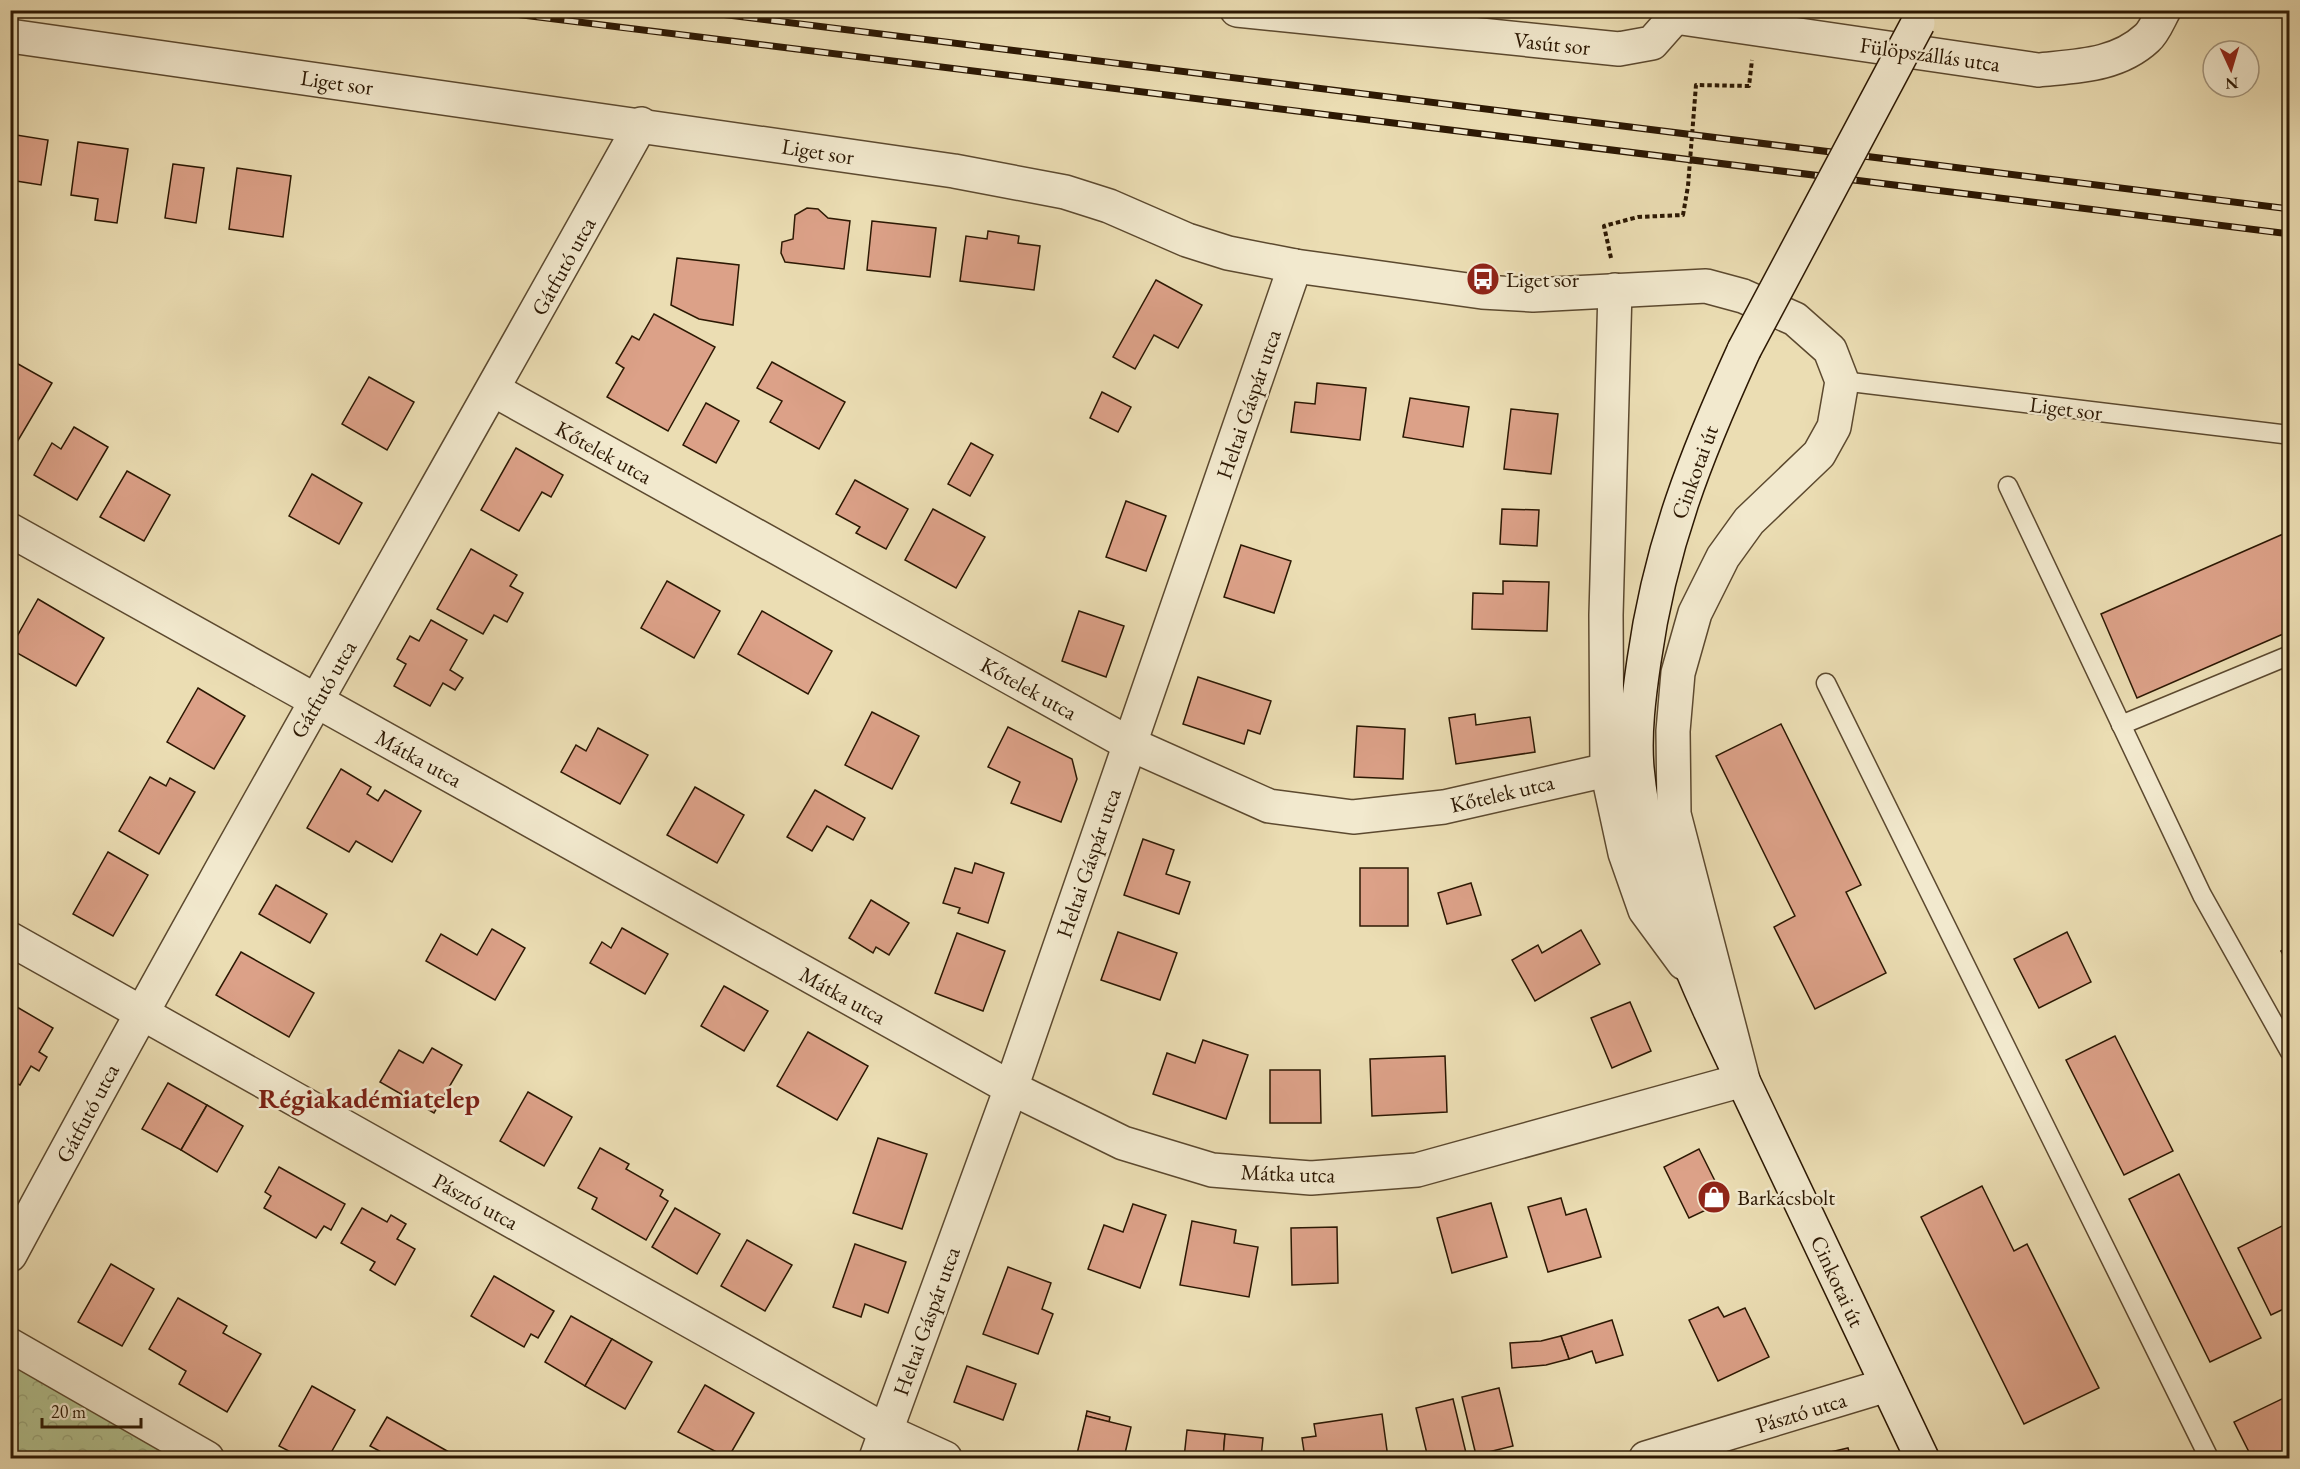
<svg xmlns="http://www.w3.org/2000/svg" width="2300" height="1469" viewBox="0 0 2300 1469" font-family="'EB Garamond',serif">
	<defs>
		<pattern id="park-crowns" width="20" height="18" patternUnits="userSpaceOnUse" patternTransform="scale(1.5)"><rect width="20" height="18" fill="#b3c290"/><path d="M2 6a3 3 0 1 1 6 0M12 15a3 3 0 1 1 6 0" fill="none" stroke="#9aa67b"/></pattern>
	</defs>
	<rect width="100%" height="100%" fill="#ebddb3"/>
	<filter id="stains"><feTurbulence type="fractalNoise" baseFrequency=".00333" numOctaves="4"/><feColorMatrix values="0 0 0 0 .2 0 0 0 0 .09 0 0 0 0 .02 0 0 0 .5 -.17"/></filter>
	<radialGradient id="worn" r=".72"><stop offset=".6" stop-color="#630" stop-opacity="0"/><stop offset="1" stop-color="#630" stop-opacity=".3"/></radialGradient>
	<polygon fill="url(#park-crowns)" stroke="#706d4a" stroke-width="1.5" points="11,1345 207,1458 11,1458"/>
	<g fill="#dca188" stroke="#2c1803" stroke-width="1.5">
		<polygon points="10,134 48,140 41,185 10,180"/>
		<polygon points="78,142 128,149 117,223 95,220 98,199 71,195"/>
		<polygon points="173,164 204,168 196,223 165,218"/>
		<polygon points="237,168 291,176 283,237 229,229"/>
		<polygon points="807,208 818,209 828,218 850,221 844,269 785,262 781,253 782,242 793,239 795,215"/>
		<polygon points="872,221 936,228 930,277 867,270"/>
		<polygon points="988,231 1019,236 1018,243 1040,246 1034,290 960,281 966,236 987,239"/>
		<polygon points="677,258 739,265 733,325 699,319 671,305"/>
		<polygon points="1156,280 1202,305 1178,348 1154,335 1135,369 1113,357"/>
		<polygon points="654,314 715,347 668,431 607,397 624,368 616,363 632,336 639,340"/>
		<polygon points="11,360 52,383 10,454 10,361"/>
		<polygon points="772,362 845,402 819,449 770,422 782,401 757,388"/>
		<polygon points="369,377 414,402 387,450 342,424"/>
		<polygon points="1317,383 1366,388 1360,440 1291,432 1295,402 1315,404"/>
		<polygon points="1102,392 1131,407 1118,432 1090,418"/>
		<polygon points="1410,398 1469,407 1463,447 1403,437"/>
		<polygon points="706,403 739,421 716,463 683,445"/>
		<polygon points="1511,409 1558,414 1551,474 1504,469"/>
		<polygon points="74,427 108,447 77,500 34,475 52,443 61,449"/>
		<polygon points="971,443 993,455 970,496 948,484"/>
		<polygon points="516,448 563,475 551,497 542,492 519,531 481,510"/>
		<polygon points="127,471 170,495 144,541 100,517"/>
		<polygon points="312,474 362,503 339,544 289,516"/>
		<polygon points="855,480 908,509 886,549 856,533 860,527 836,514"/>
		<polygon points="1126,501 1166,516 1146,571 1106,557"/>
		<polygon points="933,509 985,537 956,588 905,560"/>
		<polygon points="1502,509 1539,510 1537,546 1500,544"/>
		<polygon points="2290,531 2290,631 2137,698 2101,614"/>
		<polygon points="1241,545 1291,561 1274,613 1224,597"/>
		<polygon points="471,549 517,575 510,586 523,593 507,622 494,615 483,634 437,609"/>
		<polygon points="667,581 720,611 694,658 641,628"/>
		<polygon points="1503,581 1549,582 1547,631 1472,629 1473,593 1503,594"/>
		<polygon points="38,599 104,638 76,686 10,649"/>
		<polygon points="762,611 832,651 808,694 738,654"/>
		<polygon points="1079,611 1124,626 1106,677 1062,661"/>
		<polygon points="431,620 467,640 450,670 463,678 455,690 443,683 430,706 394,686 406,664 397,659 410,636 419,641"/>
		<polygon points="1198,677 1271,701 1260,734 1248,730 1244,744 1183,724"/>
		<polygon points="198,688 245,716 214,769 167,742"/>
		<polygon points="872,712 919,736 892,789 845,765"/>
		<polygon points="1475,714 1476,725 1530,717 1535,752 1456,764 1449,718"/>
		<polygon points="1781,724 1861,885 1846,892 1886,973 1815,1009 1774,927 1795,916 1716,756"/>
		<polygon points="1357,726 1405,729 1403,779 1354,777"/>
		<polygon points="1008,727 1072,759 1077,779 1061,822 1011,803 1020,782 988,767"/>
		<polygon points="598,728 648,755 620,804 561,772 576,745 586,751"/>
		<polygon points="341,769 371,787 367,794 378,801 385,790 421,811 392,862 356,841 349,852 307,828"/>
		<polygon points="150,777 166,786 170,778 195,792 159,854 119,831"/>
		<polygon points="695,787 744,815 717,863 667,835"/>
		<polygon points="815,790 865,818 853,840 827,826 812,851 787,837"/>
		<polygon points="1143,839 1174,850 1166,874 1190,882 1179,914 1124,895"/>
		<polygon points="108,852 148,875 113,936 73,914"/>
		<polygon points="975,863 1004,873 988,923 958,913 960,908 943,903 955,868 972,873"/>
		<rect x="1360" y="868" width="48" height="58"/>
		<polygon points="1471,883 1481,915 1447,924 1438,893"/>
		<polygon points="276,885 327,914 310,943 259,914"/>
		<polygon points="871,900 909,923 889,955 876,947 873,953 849,938"/>
		<polygon points="622,928 668,954 645,994 590,963 602,942 611,948"/>
		<polygon points="492,929 525,948 495,1000 426,961 441,934 477,955"/>
		<polygon points="1581,930 1600,964 1535,1001 1512,960 1538,945 1542,953"/>
		<polygon points="1118,932 1177,953 1160,1000 1101,980"/>
		<polygon points="2067,932 2091,982 2039,1008 2014,959"/>
		<polygon points="957,933 1005,951 983,1011 935,993"/>
		<polygon points="2290,946 2290,968 2281,951"/>
		<polygon points="241,952 314,993 289,1037 216,995"/>
		<polygon points="724,986 768,1011 744,1051 701,1026"/>
		<polygon points="1630,1002 1651,1051 1612,1068 1591,1018"/>
		<polygon points="10,1003 53,1028 39,1052 47,1057 39,1071 31,1066 20,1085 10,1080"/>
		<polygon points="808,1032 868,1066 837,1120 777,1086"/>
		<polygon points="2115,1036 2173,1151 2124,1175 2066,1060"/>
		<polygon points="1203,1040 1248,1055 1226,1119 1153,1094 1167,1053 1195,1063"/>
		<polygon points="432,1048 462,1065 434,1113 380,1082 399,1050 423,1063"/>
		<polygon points="1445,1056 1447,1112 1372,1116 1370,1059"/>
		<polygon points="1270,1070 1320,1070 1321,1123 1270,1123"/>
		<polygon points="168,1083 207,1105 181,1150 142,1129"/>
		<polygon points="528,1092 572,1117 544,1166 500,1141"/>
		<polygon points="207,1105 243,1126 217,1172 181,1150"/>
		<polygon points="878,1138 927,1154 902,1229 853,1213"/>
		<polygon points="600,1148 629,1164 626,1169 663,1190 660,1196 668,1201 646,1240 592,1209 597,1198 578,1188"/>
		<polygon points="1699,1149 1725,1201 1689,1218 1664,1167"/>
		<polygon points="279,1167 345,1204 331,1230 324,1226 316,1238 264,1208 271,1196 265,1192"/>
		<polygon points="2179,1174 2261,1338 2210,1362 2129,1199"/>
		<polygon points="1982,1186 2014,1251 2027,1244 2099,1388 2024,1424 1921,1217"/>
		<polygon points="1561,1198 1566,1215 1586,1209 1601,1257 1548,1272 1528,1207"/>
		<polygon points="1491,1203 1507,1257 1452,1273 1437,1218"/>
		<polygon points="1133,1204 1166,1215 1140,1288 1088,1269 1104,1225 1123,1232"/>
		<polygon points="362,1208 387,1222 391,1215 406,1224 397,1239 415,1249 395,1285 370,1270 375,1262 341,1243"/>
		<polygon points="675,1208 720,1234 697,1274 652,1247"/>
		<polygon points="1192,1221 1236,1230 1234,1243 1258,1247 1249,1297 1180,1285"/>
		<polygon points="2290,1222 2290,1306 2271,1315 2238,1248"/>
		<polygon points="1337,1227 1338,1283 1292,1285 1291,1228"/>
		<polygon points="747,1240 792,1265 765,1311 721,1286"/>
		<polygon points="855,1244 906,1262 888,1313 865,1304 861,1317 833,1307"/>
		<polygon points="111,1264 154,1289 122,1346 78,1322"/>
		<polygon points="1008,1267 1051,1283 1042,1309 1053,1314 1038,1354 983,1334"/>
		<polygon points="494,1276 554,1311 538,1338 531,1334 524,1347 471,1316"/>
		<polygon points="178,1298 227,1326 223,1333 261,1354 227,1412 179,1384 186,1371 149,1349"/>
		<polygon points="1718,1307 1724,1317 1745,1308 1769,1357 1718,1381 1689,1320"/>
		<polygon points="571,1316 612,1339 585,1386 545,1362"/>
		<polygon points="1612,1320 1623,1355 1596,1363 1592,1351 1569,1359 1561,1336"/>
		<polygon points="1561,1336 1569,1359 1546,1365 1512,1368 1510,1343 1541,1341"/>
		<polygon points="612,1339 652,1362 625,1409 585,1386"/>
		<polygon points="967,1366 1016,1384 1003,1420 954,1402"/>
		<polygon points="705,1385 754,1413 728,1458 678,1432"/>
		<polygon points="312,1386 355,1410 328,1458 302,1458 279,1446"/>
		<polygon points="1499,1388 1513,1446 1476,1455 1462,1397"/>
		<polygon points="2290,1395 2290,1458 2252,1458 2234,1422"/>
		<polygon points="1453,1399 1467,1457 1428,1458 1416,1408"/>
		<polygon points="1087,1411 1110,1417 1109,1422 1086,1416"/>
		<polygon points="1382,1414 1388,1458 1305,1458 1302,1438 1316,1436 1314,1424"/>
		<polygon points="1086,1416 1131,1427 1124,1458 1076,1458"/>
		<polygon points="387,1417 456,1456 454,1458 382,1458 385,1454 370,1446"/>
		<polygon points="1187,1430 1225,1434 1223,1458 1184,1458"/>
		<polygon points="1225,1434 1263,1438 1261,1458 1223,1458"/>
		<polygon points="1848,1448 1851,1458 1805,1458"/>
	</g>
	<g fill="none" stroke-linecap="round" stroke-linejoin="round">
		<defs>
			<g id="lane">
				<polyline points="1842,381 2290,435"/>
				<polyline points="2008,486 2202,895 2290,1052"/>
				<polyline points="1826,683 2209,1458"/>
				<polyline points="2121,725 2290,655"/>
			</g>
			<g id="street">
				<polyline points="1237,10 1619,49 1652,43 1675,17"/>
				<path d="M1675,17L2038,70C2076,66 2117,66 2147,38C2154,32 2159,19 2164,10"/>
				<polyline points="10,36 954,171 1065,192 1109,206 1187,240 1228,253 1295,266 1482,292 1533,295 1706,286 1743,296 1795,319 1830,350 1842,381 1834,427 1819,454 1749,521 1723,557 1695,613 1678,673 1673,731 1674,814 1743,1080 1417,1170 1311,1178 1212,1170 1123,1143 1011,1088 10,530"/>
				<polyline points="1615,290 1606,615 1607,770 1625,853 1645,910 1684,963"/>
				<polyline points="494,390 1128,743 1269,806 1353,817 1444,807 1607,770"/>
				<polyline points="10,939 886,1431 945,1458"/>
				<path d="M10,1255C214,875 431,501 641,124"/>
				<polyline points="10,1345 207,1458"/>
				<polyline points="876,1458 1011,1088 1295,266"/>
				<polyline points="1646,1458 1887,1385"/>
			</g>
			<path id="secondary" d="M1744,350C1696,455 1660,546 1644,661C1639,695 1634,733 1637,768C1649,896 1710,1010 1764,1125C1817,1236 1869,1347 1922,1458"/>
		</defs>
		<use href="#lane" stroke="#5c492f" stroke-width="21"/>
		<use href="#street" stroke="#5c492f" stroke-width="36"/>
		<use href="#secondary" stroke="#2c1803" stroke-width="36"/>
		<polyline stroke="#2c1803" stroke-width="4" stroke-dasharray="4.5 3" stroke-linecap="butt" points="1611,258 1604,226 1638,217 1683,215 1688,186 1696,85 1749,86 1752,60"/>
		<use href="#lane" stroke="#f2e9ce" stroke-width="18"/>
		<use href="#street" stroke="#f2e9ce" stroke-width="33"/>
		<use href="#secondary" stroke="#f2e9ce" stroke-width="33"/>
		<defs>
			<g id="rail">
				<polyline points="481,10 2290,234"/>
				<polyline points="688,10 2290,209"/>
			</g>
		</defs>
		<use href="#rail" stroke="#2c1803" stroke-width="7"/>
		<use href="#rail" stroke="#f2e9ce" stroke-width="4.5" stroke-dasharray="14" stroke-linecap="butt"/>
		<defs>
			<polyline id="secondary-bridge" points="1744,350 1918,23"/>
		</defs>
		<use href="#secondary-bridge" stroke="#2c1803" stroke-width="36" stroke-linecap="butt"/>
		<use href="#secondary-bridge" stroke="#f2e9ce" stroke-width="33"/>
	</g>
	<defs>
		<symbol id="bus-disc" viewBox="-11 -11 22 22"><circle r="9.5" fill="#8f2418" stroke="#f2e9ce"/><path d="M-5-6H5V4H4V6H2V4H-2V6H-4V4H-5ZM-3.5-4V0h7V-4ZM-3.5 1.2v1.5H-2V1.2ZM2 1.2v1.5H3.5V1.2Z" fill="#fff"/></symbol>
		<symbol id="shop-disc" viewBox="-11 -11 22 22"><circle r="9.5" fill="#8f2418" stroke="#f2e9ce"/><path d="M-5-2.5h2.3a2.7 3.5 0 0 1 5.4 0H5L5.5 6h-11ZM-1.5-2.5h3a1.5 2.3 0 0 0-3 0Z" fill="#fff"/></symbol>
	</defs>
	<g fill-rule="evenodd">
		<use href="#bus-disc" x="1464" y="260" width="38" height="38"/>
		<use href="#shop-disc" x="1695" y="1178" width="38" height="38"/>
	</g>
	<g text-anchor="middle" stroke-width="5" stroke-linejoin="round" paint-order="stroke">
		<g font-size="22" fill="#2c1803" stroke="#f2e9ce">
			<text transform="translate(1552 43) rotate(6)" y="8">Vasút sor</text>
			<text transform="translate(1930 54) rotate(8)" y="8">Fülöpszállás utca</text>
			<text transform="translate(337 82) rotate(8)" y="8">Liget sor</text>
			<text transform="translate(818 151) rotate(9)" y="8">Liget sor</text>
			<text transform="translate(563 266) rotate(-61)" y="8">Gátfutó utca</text>
			<text transform="translate(1248 404) rotate(-71)" y="8">Heltai Gáspár utca</text>
			<text transform="translate(2066 408) rotate(7)" y="8">Liget sor</text>
			<text transform="translate(604 452) rotate(29)" y="8">Kőtelek utca</text>
			<text transform="translate(1694 472) rotate(-70)" y="8">Cinkotai út</text>
			<text transform="translate(1029 688) rotate(29)" y="8">Kőtelek utca</text>
			<text transform="translate(323 689) rotate(-60)" y="8">Gátfutó utca</text>
			<text transform="translate(419 758) rotate(29)" y="8">Mátka utca</text>
			<text transform="translate(1502 793) rotate(-13)" y="8">Kőtelek utca</text>
			<text transform="translate(1088 863) rotate(-71)" y="8">Heltai Gáspár utca</text>
			<text transform="translate(843 995) rotate(29)" y="8">Mátka utca</text>
			<text transform="translate(87 1113) rotate(-62)" y="8">Gátfutó utca</text>
			<text transform="translate(1288 1173) rotate(2)" y="8">Mátka utca</text>
			<text transform="translate(476 1201) rotate(29)" y="8">Pásztó utca</text>
			<text transform="translate(1838 1281) rotate(65)" y="8">Cinkotai út</text>
			<text transform="translate(926 1321) rotate(-70)" y="8">Heltai Gáspár utca</text>
			<text transform="translate(1801 1412) rotate(-17)" y="8">Pásztó utca</text>
		</g>
		<g font-size="22" fill="#2c1803" stroke="#f2e9ce" text-anchor="start">
			<text x="1506" y="287">Liget sor</text>
			<text x="1737" y="1205">Barkácsbolt</text>
		</g>
		<g font-size="28" font-weight="bold" fill="#7a1f14" stroke="#f2e9ce">
			<text x="369" y="1108">Régiakadémiatelep</text>
		</g>
	</g>
	<rect width="2300" height="1469" fill="none" stroke="#ebddb3" stroke-width="36"/>
	<rect x="12" y="12" width="2276" height="1445" fill="none" stroke="#2c1803" stroke-width="3"/>
	<rect x="18" y="18" width="2264" height="1433" fill="none" stroke="#2c1803" stroke-width="1.5"/>
	<g transform="translate(2231 69) rotate(176)"><circle r="28" fill="#f2e9ce" stroke="#a3957d" stroke-width="1.5"/>
	<path d="M0-4.5L10 22L0 15L-10 22Z" fill="#8f2418"/>
	<text y="-9" font-size="16" font-weight="bold" text-anchor="middle" fill="#2c1803">N</text>
	</g>
	<path d="M42 1418v9h99v-9" fill="none" stroke="#2c1803" stroke-width="3"/>
	<text x="51" y="1418" font-size="18" fill="#2c1803" stroke="#f2e9ce" stroke-width="4.5" paint-order="stroke">20 m</text>
	<rect width="100%" height="100%" filter="url(#stains)"/>
	<rect width="100%" height="100%" fill="url(#worn)"/>
</svg>
